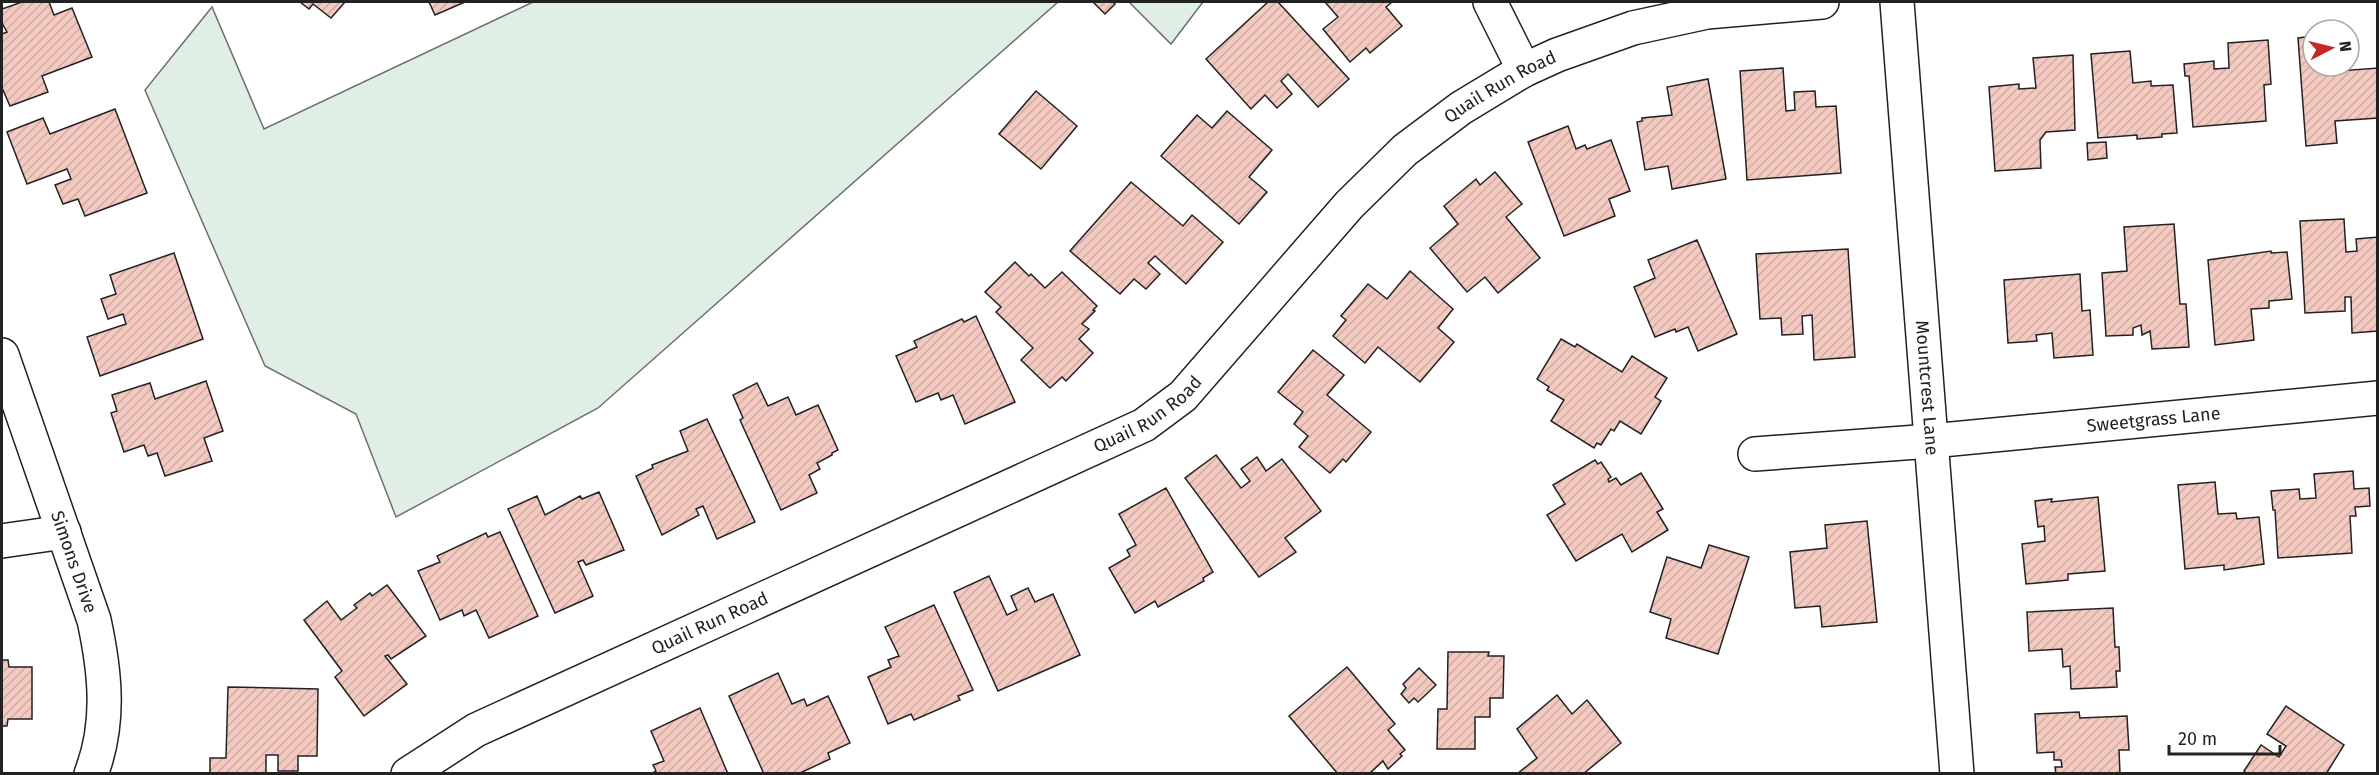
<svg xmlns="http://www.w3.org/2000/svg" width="2379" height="775" viewBox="0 0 2379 775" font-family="'Fira Sans',sans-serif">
	<defs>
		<pattern id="building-hatch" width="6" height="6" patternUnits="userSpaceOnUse" patternTransform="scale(1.5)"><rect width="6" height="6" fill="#f3c9c0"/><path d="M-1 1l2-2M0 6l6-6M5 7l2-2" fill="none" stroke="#d0aca5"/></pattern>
	</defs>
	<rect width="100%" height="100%" fill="#fff"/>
	<g fill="#e0efe3" stroke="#6f6f6f" stroke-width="1.5">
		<polygon points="533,2 1058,2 598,408 396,517 356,414 265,366 145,90 212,7 264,129"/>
		<polygon points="1129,2 1203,2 1171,44"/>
	</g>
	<g fill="url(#building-hatch)" stroke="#222" stroke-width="1.5">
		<polygon points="22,2 49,2 54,15 72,8 92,57 42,76 48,92 10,106 3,90 2,90 2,34 7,32 2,23 2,9"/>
		<polygon points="300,2 345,2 331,18 313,4 309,9"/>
		<polygon points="429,2 465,2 435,15"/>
		<polygon points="1093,2 1113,2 1115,4 1105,14"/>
		<polygon points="1268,2 1278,2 1349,79 1318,107 1288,74 1281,81 1292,94 1277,108 1265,95 1251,109 1206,59"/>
		<polygon points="1325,2 1392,2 1386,7 1402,26 1370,53 1366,48 1350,62 1323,29 1338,17"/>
		<polygon points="2313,36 2313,66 2338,66 2339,71 2378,68 2378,118 2335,121 2337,143 2306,146 2298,38"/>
		<polygon points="2268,40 2271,84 2264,85 2266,121 2193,127 2189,76 2185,76 2184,64 2214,61 2214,69 2229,68 2228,43"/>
		<polygon points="2130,51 2133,83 2151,81 2151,86 2173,85 2177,133 2162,134 2162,137 2137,139 2137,135 2098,138 2091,54"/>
		<polygon points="2073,55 2075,130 2046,132 2040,140 2041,168 1995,171 1989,87 2019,84 2019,89 2036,88 2033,58"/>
		<polygon points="1783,68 1786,111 1795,110 1794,92 1815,91 1816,107 1836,106 1841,173 1747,180 1740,71"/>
		<polygon points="1708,79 1726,179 1672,189 1668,166 1645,170 1637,122 1642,121 1642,118 1672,115 1667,87"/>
		<polygon points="1036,91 1077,126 1041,169 999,134"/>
		<polygon points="115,109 147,193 85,216 78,199 63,204 55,185 71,179 67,169 27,184 7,132 43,118 50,134"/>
		<polygon points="1227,111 1272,150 1249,177 1267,192 1239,224 1161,156 1197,115 1212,128"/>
		<polygon points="1568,126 1576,149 1585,145 1587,149 1611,140 1630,191 1609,199 1615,216 1564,236 1528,142"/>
		<polygon points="2106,142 2107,158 2088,160 2087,143"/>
		<polygon points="1495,172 1522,204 1506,217 1540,258 1498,293 1485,277 1467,292 1430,248 1458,224 1444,206 1476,179 1480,185"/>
		<polygon points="1131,182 1183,226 1192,215 1223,242 1186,284 1155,256 1148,263 1160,274 1146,289 1134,279 1120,294 1070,251"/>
		<polygon points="2344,219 2346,252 2357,251 2356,239 2378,237 2378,331 2352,333 2351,297 2345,297 2345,311 2305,313 2300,221"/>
		<polygon points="2174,224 2180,304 2186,304 2189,347 2152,349 2150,331 2142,335 2141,325 2133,328 2133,335 2106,336 2102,273 2127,271 2124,227"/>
		<polygon points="1697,240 1737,334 1698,351 1688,327 1676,332 1675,329 1655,337 1634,287 1655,278 1648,260"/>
		<polygon points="1848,249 1855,357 1814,360 1812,315 1802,316 1803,334 1782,335 1781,318 1760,319 1756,254"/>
		<polygon points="2271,251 2271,253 2287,252 2292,299 2269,301 2269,308 2251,309 2254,340 2215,345 2208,260"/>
		<polygon points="174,253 203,339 100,376 87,337 126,324 123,314 108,319 101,299 116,294 110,275"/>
		<polygon points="1015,262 1029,276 1031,274 1045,288 1062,272 1097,306 1093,310 1095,311 1082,324 1089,329 1079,339 1093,353 1066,381 1062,377 1050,388 1021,360 1033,348 996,312 1001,307 985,292"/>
		<polygon points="1410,271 1453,309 1438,328 1454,342 1420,382 1378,347 1365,363 1333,336 1346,320 1341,316 1368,284 1387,299"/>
		<polygon points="2080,274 2082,311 2090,310 2093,355 2054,358 2052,333 2036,335 2037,341 2008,343 2004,280"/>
		<polygon points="976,316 1015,402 965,424 953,395 941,400 938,393 916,402 896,356 917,347 914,341 962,319 964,322"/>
		<polygon points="1561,339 1575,347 1577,344 1622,372 1632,356 1667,378 1655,397 1661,401 1641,434 1620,421 1614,431 1611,429 1601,445 1597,443 1594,448 1551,421 1564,400 1547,390 1549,387 1537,379"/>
		<polygon points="1313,350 1344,375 1327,395 1371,432 1346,462 1343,459 1330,473 1299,447 1308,436 1294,424 1303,412 1278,392"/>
		<polygon points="206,381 223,431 204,438 212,461 165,476 157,453 148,456 144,445 124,452 111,413 117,411 112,395 150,383 155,399"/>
		<polygon points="757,383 768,406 788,397 796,415 818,405 838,450 832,453 832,455 817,463 820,469 809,475 817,493 781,510 740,420 743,418 733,395"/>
		<polygon points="707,419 755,522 717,539 703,506 696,509 699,515 662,535 636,476 653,468 652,465 688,451 680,431"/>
		<polygon points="1216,455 1241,488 1250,481 1241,469 1257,457 1266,471 1282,459 1321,511 1285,538 1296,552 1259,577 1185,478"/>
		<polygon points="1595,460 1598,464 1601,462 1611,477 1608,479 1609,482 1616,478 1621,485 1641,473 1663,509 1657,512 1668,530 1632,552 1622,534 1576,561 1547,515 1565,504 1553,485"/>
		<polygon points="2353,471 2354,489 2369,488 2370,506 2355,507 2356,516 2350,516 2352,553 2278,558 2275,510 2273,510 2271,491 2299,489 2300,499 2316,498 2314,474"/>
		<polygon points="2215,482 2218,514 2236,513 2237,519 2259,517 2264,564 2224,570 2224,565 2185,569 2178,485"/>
		<polygon points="1166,488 1213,572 1203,578 1204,581 1158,607 1155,601 1135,613 1109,568 1130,556 1127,550 1136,545 1119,514"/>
		<polygon points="599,492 624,550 586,565 583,560 578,562 593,596 555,613 508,509 537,496 545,515 580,496 582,499"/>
		<polygon points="2098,497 2105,571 2068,574 2068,580 2026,584 2022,544 2045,541 2044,526 2038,527 2035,501 2052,499 2051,502"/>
		<polygon points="1867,521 1877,622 1822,627 1820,606 1795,608 1790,552 1827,548 1825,525"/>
		<polygon points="500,532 538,616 489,638 476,610 464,616 462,610 440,620 418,571 440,562 437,556 486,533 488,537"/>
		<polygon points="1709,545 1749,557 1718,654 1666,638 1671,619 1650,612 1667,557 1701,568"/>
		<polygon points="989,576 1007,615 1017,610 1011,596 1028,588 1035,602 1053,594 1080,655 998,691 954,592"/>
		<polygon points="387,585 426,636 391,659 388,655 385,656 407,684 364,716 335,677 342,671 304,620 327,601 341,620 357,608 354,605 370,593 372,596"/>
		<polygon points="934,605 973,690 958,696 960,700 914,720 911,714 888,724 868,677 891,667 888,660 899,656 885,627"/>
		<polygon points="2113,608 2115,647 2119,647 2120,671 2116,671 2117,687 2071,689 2070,666 2063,667 2062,649 2029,651 2027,612"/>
		<polygon points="1448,652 1489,652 1488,656 1504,656 1503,698 1490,698 1490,717 1475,717 1475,749 1437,749 1438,709 1447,709"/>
		<polygon points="2,660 8,660 9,667 32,667 32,719 8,719 7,726 2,726"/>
		<polygon points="1347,667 1395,724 1388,730 1405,750 1400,754 1402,756 1388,769 1383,761 1369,774 1338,774 1289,716"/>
		<polygon points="1419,668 1436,685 1418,702 1414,698 1409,703 1401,694 1406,688 1403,684"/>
		<polygon points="778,673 792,704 804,699 807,706 828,696 850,743 828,753 830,759 798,774 764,774 729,696"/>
		<polygon points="228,687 318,689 317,756 298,756 298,771 278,771 278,755 266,755 266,774 210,774 210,758 226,758"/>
		<polygon points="1557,695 1572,714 1587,700 1621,743 1583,774 1517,774 1537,758 1517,729"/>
		<polygon points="2286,706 2344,745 2326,774 2247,774 2244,771 2261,745 2279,757 2286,746 2267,734"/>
		<polygon points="700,708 728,774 651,774 656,771 653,765 664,761 651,731"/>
		<polygon points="2079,712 2080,718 2127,716 2129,750 2119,750 2120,774 2056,774 2055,767 2062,767 2061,760 2054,760 2054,752 2037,753 2035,714"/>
	</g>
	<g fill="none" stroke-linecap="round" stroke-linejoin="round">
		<defs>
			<g id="street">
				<polyline points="1490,2 1524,70"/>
				<path id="s1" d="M1897,2L1957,774"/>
				<path id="s2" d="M1755,454L1931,441L2378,398"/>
				<polyline points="2,541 64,532"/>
				<path id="s3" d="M408,774L476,730L1144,425L1183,396L1349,205L1405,150L1461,108L1524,70L1557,55L1633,28L1707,12L1822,2"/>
			</g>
			<g id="secondary">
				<path id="s4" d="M2,355L94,620C105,671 111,723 91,774"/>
			</g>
		</defs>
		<use href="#street" stroke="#222" stroke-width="36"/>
		<use href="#secondary" stroke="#222" stroke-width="36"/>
		<use href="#street" stroke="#fff" stroke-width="33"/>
		<use href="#secondary" stroke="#fff" stroke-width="33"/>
	</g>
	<g text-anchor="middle" stroke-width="4.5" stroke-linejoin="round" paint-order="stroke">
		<g font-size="18" fill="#222" stroke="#fff">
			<text dy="6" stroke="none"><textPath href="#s3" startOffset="1310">Quail Run Road</textPath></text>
			<text dy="6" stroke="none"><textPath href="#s1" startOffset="387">Mountcrest Lane</textPath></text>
			<text dy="6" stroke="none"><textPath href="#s3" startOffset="824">Quail Run Road</textPath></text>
			<text dy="6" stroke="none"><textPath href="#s2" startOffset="400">Sweetgrass Lane</textPath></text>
			<text dy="6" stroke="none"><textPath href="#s4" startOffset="219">Simons Drive</textPath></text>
			<text dy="6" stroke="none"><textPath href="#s3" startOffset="338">Quail Run Road</textPath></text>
		</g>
	</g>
	<rect width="2379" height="775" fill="none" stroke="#222222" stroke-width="6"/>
	<g transform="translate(2331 48) rotate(83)"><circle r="28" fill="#ffffff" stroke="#a7a7a7" stroke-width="1.5"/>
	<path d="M0-4.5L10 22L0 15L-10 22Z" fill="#c62828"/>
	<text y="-9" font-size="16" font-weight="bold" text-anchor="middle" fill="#222222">N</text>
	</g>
	<path d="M2169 745v9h111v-9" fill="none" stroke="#222222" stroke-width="3"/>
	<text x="2178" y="745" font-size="18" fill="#222222" stroke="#ffffff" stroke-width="4.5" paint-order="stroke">20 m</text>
</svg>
